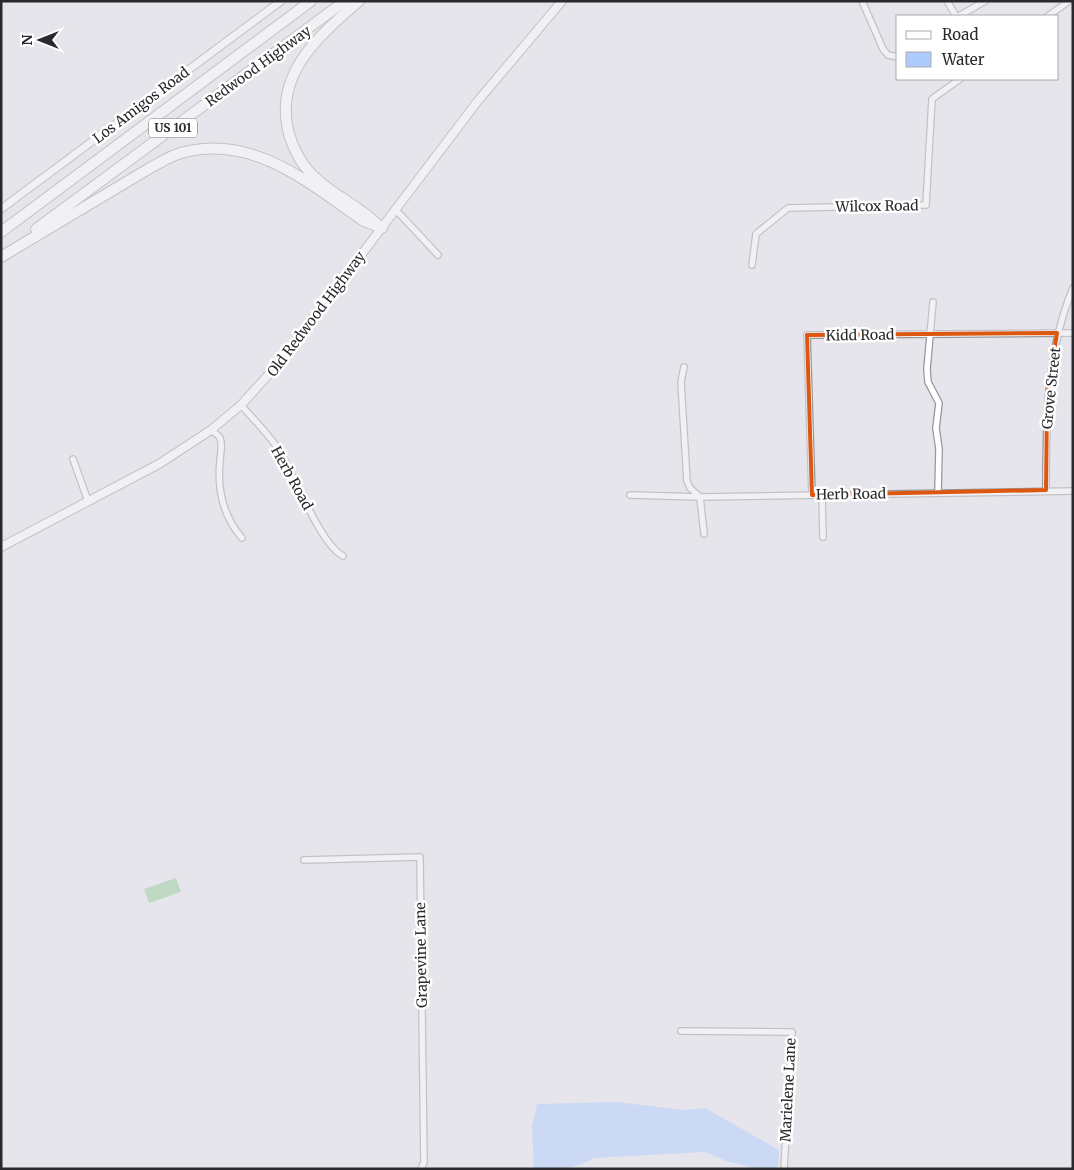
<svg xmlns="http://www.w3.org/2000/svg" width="1074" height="1170" viewBox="0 0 1074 1170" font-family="Merriweather,serif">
	<rect width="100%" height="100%" fill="#e5e5eb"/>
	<polygon fill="#90c996" points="176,878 181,892 149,903 144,889"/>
	<path fill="#aecbfe" d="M617,1102L683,1110L705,1108L779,1150L778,1166L774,1169L756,1168L729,1162L705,1152L593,1158C577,1170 555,1169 534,1169L532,1126L537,1104Z"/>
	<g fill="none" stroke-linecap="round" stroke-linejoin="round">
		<defs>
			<g id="minor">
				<polyline points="862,1 883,49 888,55 898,57"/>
				<polyline points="947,1 956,16"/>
				<polyline points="959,16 985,1"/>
				<polyline points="1048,16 1069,1"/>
				<polyline points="395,209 438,255"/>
				<polyline points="752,265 756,234 788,208 926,205 932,99 960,79"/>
				<polyline points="933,302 927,369 928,382 939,403 936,428 939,449 938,492"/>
				<polyline points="684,367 681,382 687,481 690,488 700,497 704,534"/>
				<path d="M241,405C253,419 268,433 278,449C295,475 319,543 343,556"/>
				<path d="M211,430C214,432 218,435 220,438C223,445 220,455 220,461C217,490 223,516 242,538"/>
				<polyline points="73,459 88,501"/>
				<path d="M1046,490C1046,422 1046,352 1073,288"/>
				<polyline points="630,495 700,497 1073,491"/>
				<polyline points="812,495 807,335 1073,333"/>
				<polyline points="822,495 823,537"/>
				<polyline points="304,860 420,857 424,1162 421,1169"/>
				<polyline points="681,1031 792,1032 784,1169"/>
			</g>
			<polyline id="tertiary" points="1,209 281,1"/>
			<polyline id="secondary" points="1,547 159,464 211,430 241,405 280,362 477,102 562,1"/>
			<g id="motorway">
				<path d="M359,1C320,35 275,72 288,130C293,150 303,168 319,181C337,197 360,207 377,224"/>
				<polyline points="36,229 345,1"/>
				<polyline points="1,232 311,1"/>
				<path d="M1,257L150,168C163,161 175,153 189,151C258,137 311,185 364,221L382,228"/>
			</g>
		</defs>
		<use href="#minor" stroke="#96969b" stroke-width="8"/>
		<use href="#tertiary" stroke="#96969b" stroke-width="9"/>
		<use href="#secondary" stroke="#96969b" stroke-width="10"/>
		<use href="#motorway" stroke="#96969b" stroke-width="12"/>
		<use href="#minor" stroke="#fff" stroke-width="5.5"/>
		<use href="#tertiary" stroke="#fff" stroke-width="7"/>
		<use href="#secondary" stroke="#fff" stroke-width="8"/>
		<use href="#motorway" stroke="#fff" stroke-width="10"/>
	</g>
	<path d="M0 0H1074V1170H0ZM1057,333L1047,398L1046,490L812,495L807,335Z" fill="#e5e5eb" fill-opacity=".55" fill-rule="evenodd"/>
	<path fill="none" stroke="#de570e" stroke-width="4" stroke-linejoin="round" d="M1057,333L1047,398L1046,490L812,495L807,335Z"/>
	<g text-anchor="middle" stroke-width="5" stroke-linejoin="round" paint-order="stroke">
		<rect fill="#fff" stroke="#6a6a6b" stroke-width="1" x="149" y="118.5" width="48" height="19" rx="4"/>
		<g font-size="12" font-weight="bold" fill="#2a2a2c">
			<text x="173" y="132">US 101</text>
		</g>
		<g font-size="14" fill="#2a2a2c" stroke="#fff">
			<text transform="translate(258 66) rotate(-36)" y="5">Redwood Highway</text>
			<text transform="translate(141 105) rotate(-37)" y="5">Los Amigos Road</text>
			<text transform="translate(877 206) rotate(-1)" y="5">Wilcox Road</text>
			<text transform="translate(316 314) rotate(-53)" y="5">Old Redwood Highway</text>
			<text transform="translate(860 335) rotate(-1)" y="5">Kidd Road</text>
			<text transform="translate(1051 388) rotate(-84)" y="5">Grove Street</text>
			<text transform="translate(292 478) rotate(61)" y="5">Herb Road</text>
			<text transform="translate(851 494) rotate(-1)" y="5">Herb Road</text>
			<text transform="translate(421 955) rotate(-91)" y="5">Grapevine Lane</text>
			<text transform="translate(788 1090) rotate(-87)" y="5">Marielene Lane</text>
		</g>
	</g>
	<rect width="1074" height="1170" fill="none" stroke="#2a2a2c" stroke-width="5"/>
	<rect x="896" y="15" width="162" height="65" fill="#ffffff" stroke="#aaaaab"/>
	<rect x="906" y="31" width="25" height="8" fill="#ffffff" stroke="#aaaaab"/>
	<text x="942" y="40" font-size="15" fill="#2a2a2c">Road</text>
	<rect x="906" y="52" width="25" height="15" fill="#aecbfe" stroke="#aaaaab"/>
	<text x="942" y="65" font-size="15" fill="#2a2a2c">Water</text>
	<g transform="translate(40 40) rotate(270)" stroke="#ffffff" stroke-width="4" paint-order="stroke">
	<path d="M0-4L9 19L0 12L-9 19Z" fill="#2a2a2c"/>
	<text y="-8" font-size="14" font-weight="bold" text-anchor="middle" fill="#2a2a2c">N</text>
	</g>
</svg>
